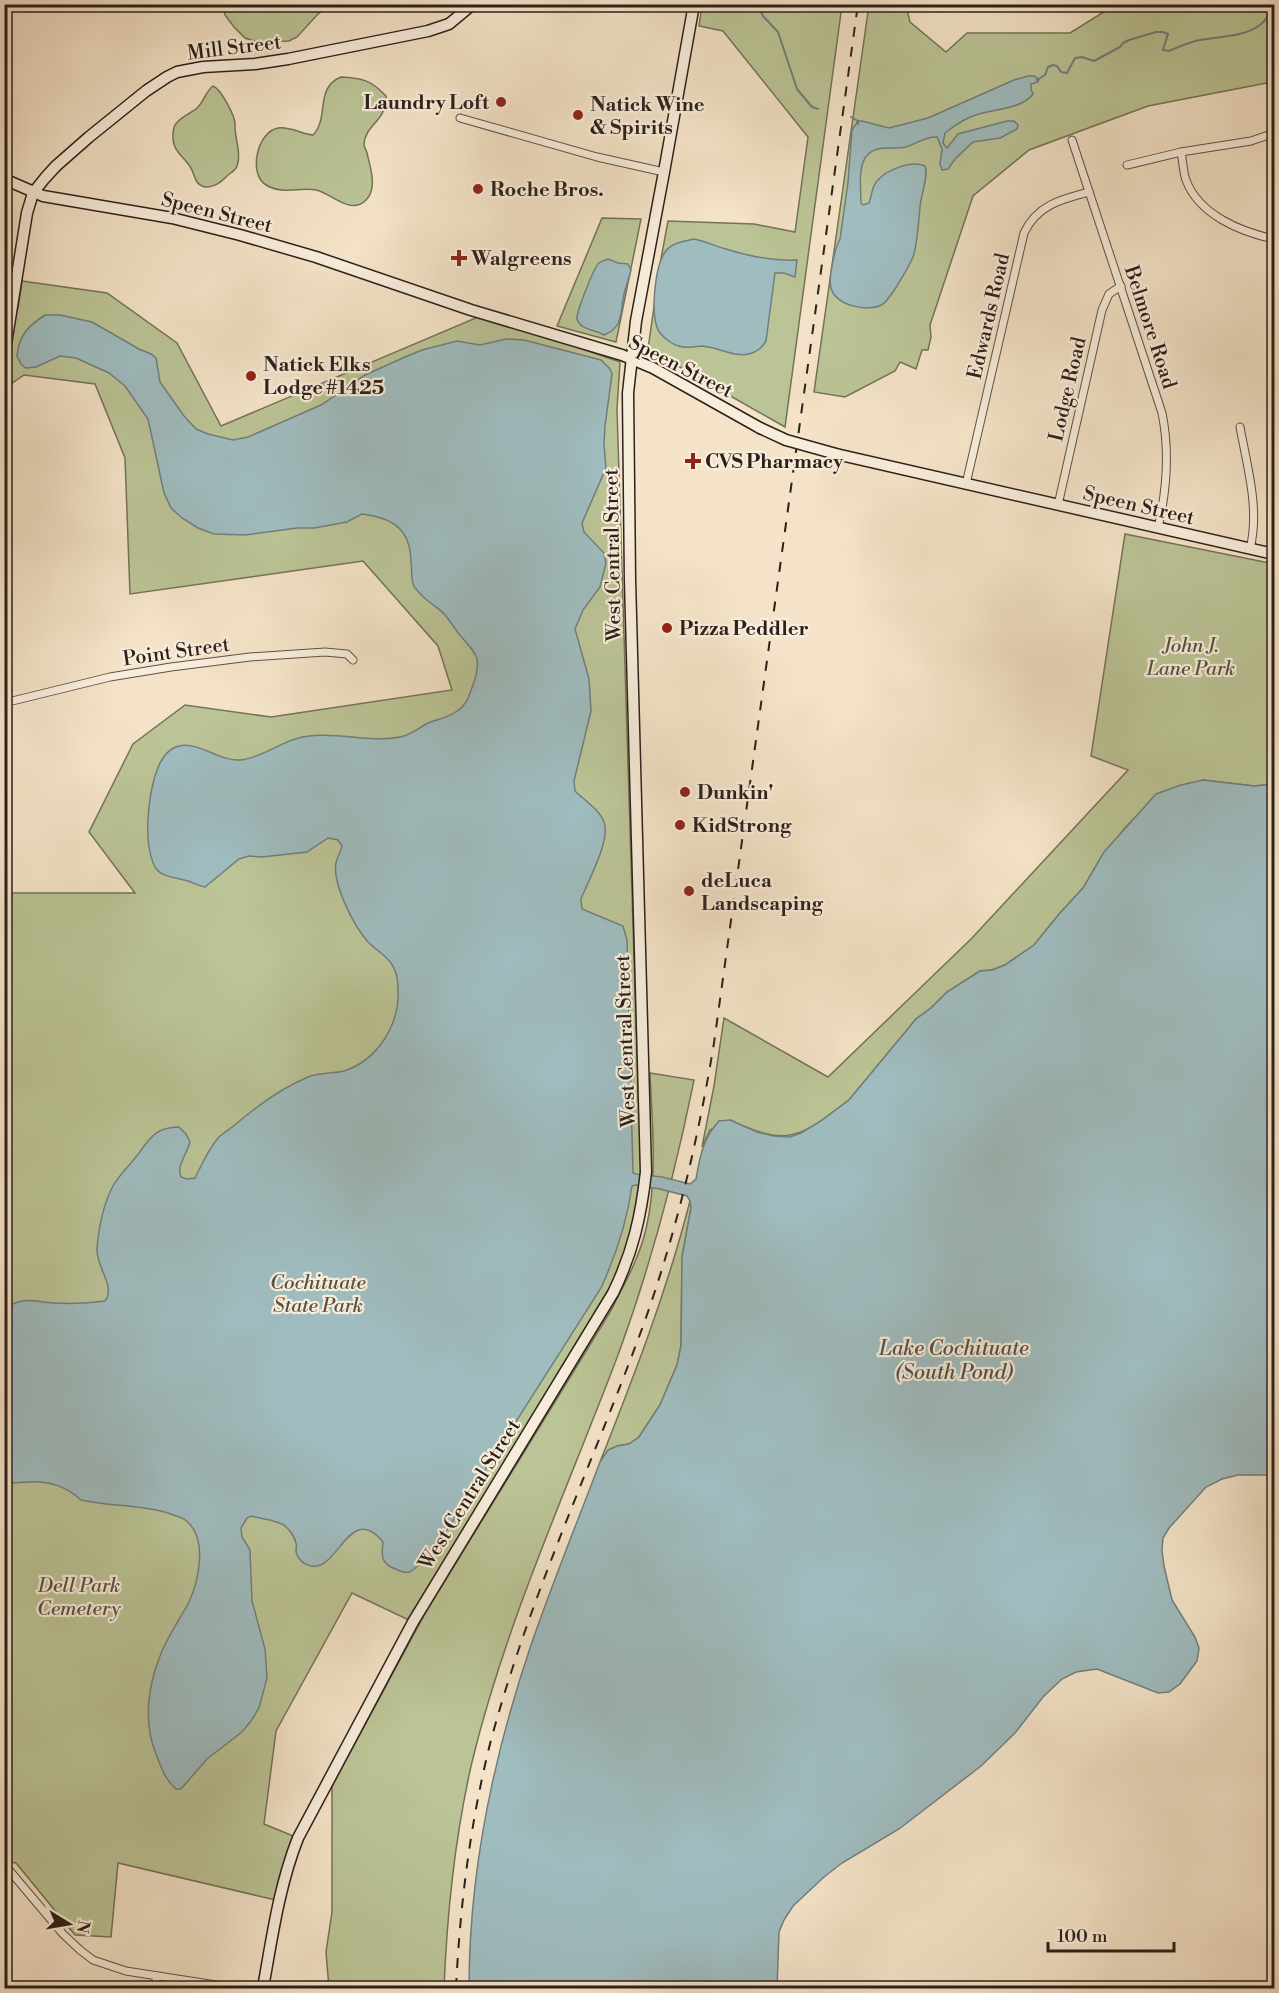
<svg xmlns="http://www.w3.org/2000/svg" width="1279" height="1993" viewBox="0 0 1279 1993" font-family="'Libre Bodoni',serif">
	<rect width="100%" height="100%" fill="#f4e3c8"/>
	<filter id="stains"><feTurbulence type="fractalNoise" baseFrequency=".00333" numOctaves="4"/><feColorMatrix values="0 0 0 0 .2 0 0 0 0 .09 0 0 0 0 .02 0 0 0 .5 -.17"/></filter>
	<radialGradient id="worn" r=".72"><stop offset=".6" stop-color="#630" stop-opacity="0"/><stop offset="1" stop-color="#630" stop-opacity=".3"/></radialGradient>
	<g fill="#bbc496" stroke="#747258" stroke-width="1.5">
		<polygon points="222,5 222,4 331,5 318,14 297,37 289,41 257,42 245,38 234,27 225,15"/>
		<polygon points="702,5 842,5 785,427 648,349 660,264 668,221 754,224 795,232 808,137 723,31 699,26"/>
		<polygon points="869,5 906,5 910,22 946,52 967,33 1070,33 1115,5 1274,5 1274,79 1272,82 1148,106 1029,150 973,196 930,325 931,337 928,350 922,350 916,369 900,362 895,371 845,397 814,392"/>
		<path d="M341,77C362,78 371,80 386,96C387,121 365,125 364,144C364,148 366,149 367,153C370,167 378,188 366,200C351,216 331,193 316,190C299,187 283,195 266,185C248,174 257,132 278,128C289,126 302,134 313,135C330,117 314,88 341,77Z"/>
		<path d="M213,86C221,89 235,116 235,124C234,137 242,153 237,166C235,172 229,173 225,178C218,185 205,192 197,182C194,177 193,170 189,165C181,154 172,150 173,134C173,133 174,126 175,125C180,117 190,114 197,108C204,102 205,92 213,86Z"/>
		<polygon points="602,218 641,219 616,342 557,326"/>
		<polygon points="22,281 107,293 177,343 221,426 478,317 565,343 620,362 617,409 639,1119 645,1183 622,1274 413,1622 352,1593 276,1731 264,1824 298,1838 280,1901 118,1863 111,1937 75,1935 16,1863 8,1862 5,1858 4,893 135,893 89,832 133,744 185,705 271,717 452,690 438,646 363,561 130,594 125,458 95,384 24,375 5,388 5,306 18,308"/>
		<path d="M1125,534L1274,564V784L1254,786L1203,780L1139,814L1124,829L1083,888L1060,913L1034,945L1005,965L992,970L980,971L947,992L931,1008L916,1019L849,1100C801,1137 788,1148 730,1120L710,1130L702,1147L714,1086L724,1018L828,1077L972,938L1128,770L1091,756Z"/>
		<path d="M650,1073L694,1080C675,1174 651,1265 618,1355C567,1490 506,1622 472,1762C455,1836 447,1913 444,1988H329L326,1952L332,1912V1786L427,1610L609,1314C623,1287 639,1259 646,1229C658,1178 652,1124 650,1073Z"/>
		<path d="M690,1201L691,1208L682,1257L681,1346L677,1365L660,1405L639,1437L629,1444L617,1446L609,1450L600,1462C634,1376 667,1291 690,1201Z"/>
	</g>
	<g fill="#9fbcbf" stroke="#717e7d" stroke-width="1.5">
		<path d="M1028,76H1034L1039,79L1038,82L1031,84V89L1033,94C1022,109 995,109 979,114C967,117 955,125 945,133L943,143L947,148L958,134L1007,121H1014L1018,125L1017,129L1000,138L973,142L955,159L948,169L942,170L940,164L942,149L937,137C926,136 916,144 906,147C896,149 887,147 878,149C855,154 861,186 861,203L863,205L869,203C872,196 871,188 877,181C886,170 911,160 925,166C929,175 921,194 920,207C919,220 917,245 913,257C909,267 902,277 897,286C893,292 888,300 883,304C869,313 836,306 831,288C828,278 835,248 840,239L848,182L852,130L858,121H862L889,128L928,118L1014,80Z"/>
		<path d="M694,239C705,241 714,246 726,249C748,256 774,261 797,260L795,277L784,273H775L766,341C763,346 758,351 752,353C737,359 718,347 702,346C695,346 686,349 679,346C673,345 664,338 660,333C649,318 655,267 665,252C671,243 684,241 694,239Z"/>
		<path d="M608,259L618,263L628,264L631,270C629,278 626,286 624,294C620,311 624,328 604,335C596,330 580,330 577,319C576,313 594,267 599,263C602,261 605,260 608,259Z"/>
		<path d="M45,315H60L92,322L139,349L151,354L156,358L160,382L184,416L196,429L208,434L233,440L248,437L321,405L365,375L405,357L422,350L457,341L480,345L506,339L524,340L601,360L610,369L612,374L605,426L604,444L606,468L582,523L584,532L604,553L606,563L600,587L583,610L575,629L589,679L591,711L574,781L575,791C584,800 600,810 604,822C611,840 588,881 581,899L582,909L623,926L627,940L633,1173L636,1174L662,1177L690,1184L696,1179C700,1156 703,1138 719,1121L730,1120L757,1132L774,1136L790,1137L801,1133L821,1121L849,1100L916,1019L931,1008L947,992L980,971L992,970L1005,965L1034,945L1060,913L1083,888L1104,852L1156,794L1181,785L1203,780L1254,786L1274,784V1475H1238L1222,1479L1206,1487L1169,1528L1163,1538L1162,1550L1164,1566L1172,1600L1195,1637L1199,1648L1197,1661L1180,1684L1169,1692L1158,1693L1097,1669L1076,1672L1062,1679L1043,1697L1015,1733L981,1766L899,1829L842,1863L824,1877L793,1906L784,1920L779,1932L777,1988H469C469,1873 494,1754 531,1645C552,1584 577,1523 600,1462L608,1450L617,1446L629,1444L639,1437L660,1405L677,1365L681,1346L682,1257L691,1208L690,1201L687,1196L660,1189L635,1185L632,1186C627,1222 616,1255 601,1288L442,1538C434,1546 419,1569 409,1572C403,1574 396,1569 391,1567C380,1561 382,1553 383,1542C352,1504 339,1563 317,1566C307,1567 299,1562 296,1552C296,1549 297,1546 296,1543C295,1538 290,1530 286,1527C280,1520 260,1519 251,1516L247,1518L241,1528L242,1537L250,1550L252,1601L265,1649L267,1678L259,1708L251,1721L242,1732L207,1759L181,1789H176C165,1780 161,1767 156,1754C143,1723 148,1686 160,1656C167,1637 178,1622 188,1604C199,1581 209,1536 184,1519C180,1517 176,1516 171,1514C141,1504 111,1507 81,1500C67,1487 48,1480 28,1482C20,1482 13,1484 5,1482L4,1309C26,1294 35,1303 58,1303C74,1304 90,1303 105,1301C116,1287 96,1267 97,1249C98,1230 104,1202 113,1186C119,1175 128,1167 136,1157C149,1140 154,1127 179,1127L186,1134L190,1142C187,1154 176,1166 181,1177L187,1179L195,1178C202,1164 208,1150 218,1138C223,1133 230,1129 236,1124C258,1105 282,1088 308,1077C320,1072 332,1074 344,1071C378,1060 400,1024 398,989C398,981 396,970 391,963C385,955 375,949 368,942C354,926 332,884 336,863C337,857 341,852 342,846L338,840L328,838L307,852L262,857L249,856L239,859L205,887C198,886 194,883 188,881C162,874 154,878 149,847C145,824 150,762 172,749C194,736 217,762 241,760C265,757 285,738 309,736C340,732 370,743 400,737C411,735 418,728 428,723C438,719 448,718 457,711C467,705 469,695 473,685C483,656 476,654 458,633C454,627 450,621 445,615C440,609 433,605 428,601C422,596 416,591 413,584C411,576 412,569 411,561C410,528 392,518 362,514L347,522L314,528H297L245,535L214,534L198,528L182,518L171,508L164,493L148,419L125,386L109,373L76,358L60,356L36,367L26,368L21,364L17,356C19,335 28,326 45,315Z"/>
	</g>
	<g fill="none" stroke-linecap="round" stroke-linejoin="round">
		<g stroke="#717e7d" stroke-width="2">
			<polyline points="757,4 763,16 778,32 797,89 812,107 818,109"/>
			<path d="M1037,80L1045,75L1048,67L1053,65L1057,66L1061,72L1067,73L1075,58L1082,57L1094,61L1120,47L1123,43L1129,40L1156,32H1163L1168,34L1163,50L1169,51C1179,47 1189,42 1200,40C1220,36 1244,37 1260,25C1267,20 1270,12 1273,4"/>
			<polyline points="851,117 858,121 858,124"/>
		</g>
		<defs>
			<g id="street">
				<polyline points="460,118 597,157 664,172"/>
				<path d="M1072,140L1162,413C1170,452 1167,489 1158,528"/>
				<path d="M1181,152C1183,161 1183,172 1186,180C1199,215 1241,232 1274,239"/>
				<polyline points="1127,165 1181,152 1251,141 1274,133"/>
				<path d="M1240,427C1247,466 1260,509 1250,549"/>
				<path d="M966,484L1024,233C1037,205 1062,199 1089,192"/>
				<polyline points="1058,505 1102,310 1109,294 1121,286"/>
				<polyline points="4,703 110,677 171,667 250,657 325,652 347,654 353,660"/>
				<polyline points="4,1864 63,1934 80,1950 93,1960 126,1971 235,1988"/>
				<polyline points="156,1988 156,1976"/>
			</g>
			<g id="secondary">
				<polyline points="4,179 43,196 172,218 240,235 316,257 471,310 622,355 653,368 760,428"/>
				<polyline points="4,356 27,213 33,193 45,178 56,166 89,137 146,91 167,77 177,72 203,67 255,64 288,59 428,31 449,24 473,4"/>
				<polyline points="836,454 1274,554"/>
				<path d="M263,1988C272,1938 279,1886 298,1838L413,1622L613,1293C633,1252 641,1216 646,1172L630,580L628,393L636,321L664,172L694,4"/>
			</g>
		</defs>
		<use href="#street" stroke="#5f5146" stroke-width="9"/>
		<use href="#secondary" stroke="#2d201b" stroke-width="13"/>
		<use href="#street" stroke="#f8eddb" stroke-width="7"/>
		<use href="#secondary" stroke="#f8eddb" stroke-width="10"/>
		<path stroke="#2d201b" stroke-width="2" stroke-dasharray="10 10" stroke-linecap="butt" d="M456,1988C460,1906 470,1824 490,1744C528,1600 592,1465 643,1326C676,1234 698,1140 714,1043L858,4"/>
		<defs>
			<polyline id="secondary-bridge" points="760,428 786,440 836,454"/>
		</defs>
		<use href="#secondary-bridge" stroke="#2d201b" stroke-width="13" stroke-linecap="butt"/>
		<use href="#secondary-bridge" stroke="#f8eddb" stroke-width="10"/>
	</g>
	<g fill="#8f2418" stroke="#f8eddb" stroke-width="2">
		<circle cx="501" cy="102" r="6"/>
		<circle cx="578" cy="115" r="6"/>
		<circle cx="478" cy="189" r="6"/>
		<path d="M456 249h6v6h6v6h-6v6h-6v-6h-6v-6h6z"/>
		<circle cx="251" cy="376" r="6"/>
		<path d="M690 452h6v6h6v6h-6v6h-6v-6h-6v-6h6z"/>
		<circle cx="667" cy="628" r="6"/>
		<circle cx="685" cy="792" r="6"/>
		<circle cx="680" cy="825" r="6"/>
		<circle cx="689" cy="891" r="6"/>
	</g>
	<g text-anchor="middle" stroke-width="4.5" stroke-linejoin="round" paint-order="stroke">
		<g font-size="20" fill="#2d201b" stroke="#f8eddb">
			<text transform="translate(234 47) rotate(-7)" y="7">Mill Street</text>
			<text transform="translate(217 212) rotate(14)" y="7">Speen Street</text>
			<text transform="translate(988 316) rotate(-77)" y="7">Edwards Road</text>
			<text transform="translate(1151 327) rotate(72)" y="7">Belmore Road</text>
			<text transform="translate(681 366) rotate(27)" y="7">Speen Street</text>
			<text transform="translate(1067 389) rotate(-77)" y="7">Lodge Road</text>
			<text transform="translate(1139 505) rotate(13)" y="7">Speen Street</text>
			<text transform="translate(612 555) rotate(-91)" y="7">West Central Street</text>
			<text transform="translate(176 651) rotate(-8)" y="7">Point Street</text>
			<text transform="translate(625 1041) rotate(-92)" y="7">West Central Street</text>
			<text transform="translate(469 1494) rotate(-58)" y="7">West Central Street</text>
		</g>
		<g font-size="20" font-weight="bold" fill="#2d201b" stroke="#f8eddb" text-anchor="start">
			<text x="489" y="109" text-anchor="end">Laundry Loft</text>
			<text x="590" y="111">Natick Wine<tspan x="590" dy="23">&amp; Spirits</tspan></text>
			<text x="490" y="196">Roche Bros.</text>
			<text x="471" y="265">Walgreens</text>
			<text x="263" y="371">Natick Elks<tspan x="263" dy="23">Lodge #1425</tspan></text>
			<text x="705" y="468">CVS Pharmacy</text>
			<text x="679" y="635">Pizza Peddler</text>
			<text x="697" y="799">Dunkin'</text>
			<text x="692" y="832">KidStrong</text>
			<text x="701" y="887">deLuca<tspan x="701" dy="23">Landscaping</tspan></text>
		</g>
		<g font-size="20" font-style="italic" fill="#585140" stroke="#f8eddb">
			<text x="1191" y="652">John J.<tspan x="1191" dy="23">Lane Park</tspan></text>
			<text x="318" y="1289">Cochituate<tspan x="318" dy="23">State Park</tspan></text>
			<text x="79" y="1592">Dell Park<tspan x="79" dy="23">Cemetery</tspan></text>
		</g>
		<g font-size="21" font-style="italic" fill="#4f4f4c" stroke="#f8eddb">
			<text x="954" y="1355">Lake Cochituate<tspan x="954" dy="24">(South Pond)</tspan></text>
		</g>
	</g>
	<rect width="1279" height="1993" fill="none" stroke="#f4e3c8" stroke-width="24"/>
	<rect x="6" y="6" width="1267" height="1981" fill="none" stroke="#2d201b" stroke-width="3"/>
	<rect x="12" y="12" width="1255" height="1969" fill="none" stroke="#2d201b" stroke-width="1.5"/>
	<g transform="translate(69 1924) rotate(101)" stroke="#f8eddb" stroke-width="4.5" paint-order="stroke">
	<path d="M0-4.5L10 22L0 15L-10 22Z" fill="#2d201b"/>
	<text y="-9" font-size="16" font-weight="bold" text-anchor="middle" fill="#2d201b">N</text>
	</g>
	<path d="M1048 1942v9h126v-9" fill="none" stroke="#2d201b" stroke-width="3"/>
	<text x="1057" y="1942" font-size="18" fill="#2d201b" stroke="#f8eddb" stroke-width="4.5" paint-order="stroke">100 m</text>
	<rect width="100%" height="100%" filter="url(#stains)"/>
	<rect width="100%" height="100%" fill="url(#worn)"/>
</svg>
